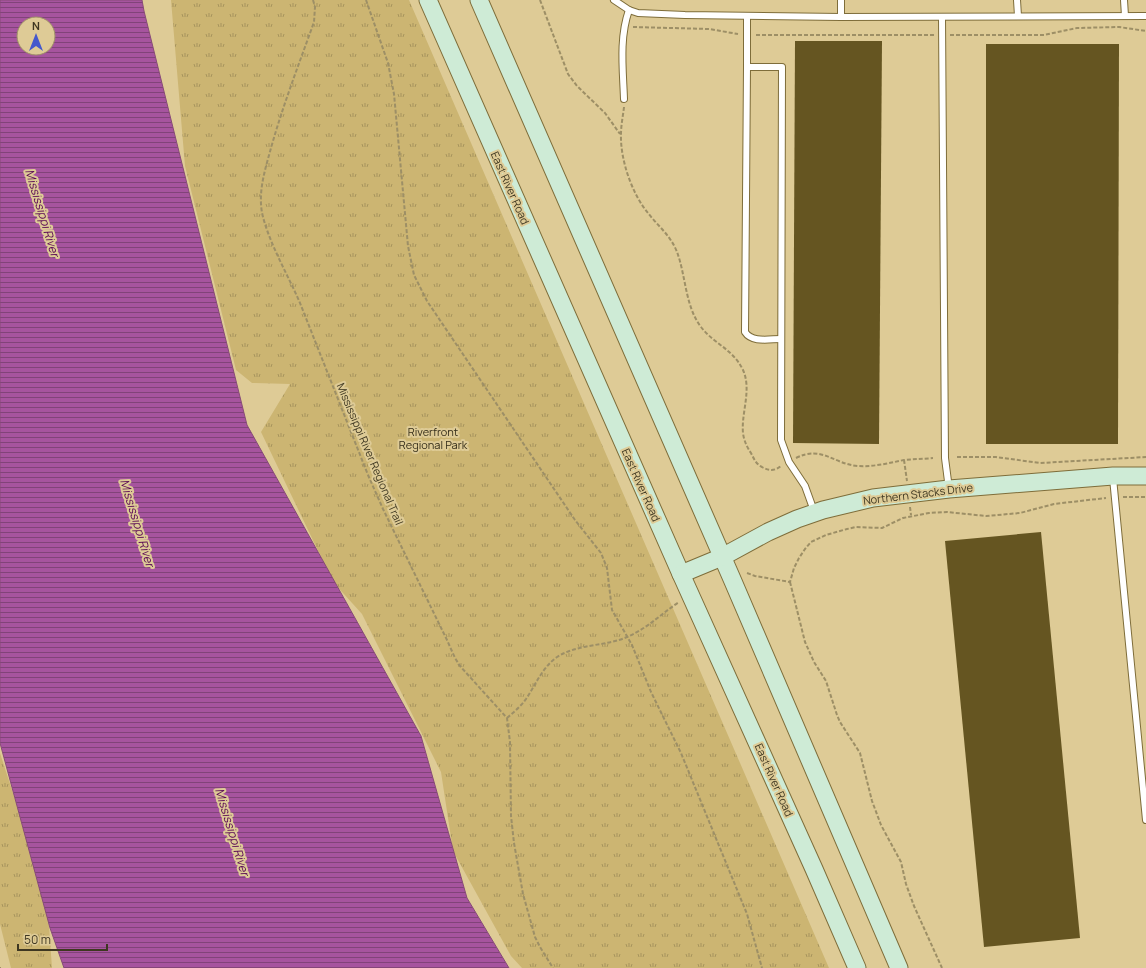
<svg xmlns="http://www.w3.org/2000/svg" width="1146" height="968" viewBox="0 0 1146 968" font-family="Manrope,sans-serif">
	<defs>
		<pattern id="grass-tufts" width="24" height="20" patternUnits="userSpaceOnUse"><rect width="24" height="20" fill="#ccb572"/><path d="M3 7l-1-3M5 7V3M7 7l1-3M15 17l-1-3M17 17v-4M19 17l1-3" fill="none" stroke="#a7945d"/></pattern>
		<pattern id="water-rules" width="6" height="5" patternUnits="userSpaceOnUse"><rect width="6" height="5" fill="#a6549e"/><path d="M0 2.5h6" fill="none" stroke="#814379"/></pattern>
	</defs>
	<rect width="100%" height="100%" fill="#decb96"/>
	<g fill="url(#grass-tufts)">
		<polygon points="171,0 409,0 829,968 522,968 511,956 453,851 441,772 362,614 333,582 261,432 290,384 252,383 236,370 185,166"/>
		<polygon points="0,753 47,898 52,968 11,968 0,924"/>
	</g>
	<path fill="url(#water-rules)" stroke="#874b78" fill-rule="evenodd" d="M0,0H142L144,11L247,425L421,736L467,898L509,968H64L50,928L0,743ZM24,24H48V48H24Z"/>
	<g fill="#655521">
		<polygon points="795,41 882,41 879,444 793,443"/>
		<polygon points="986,44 1119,44 1118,444 986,444"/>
		<polygon points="1041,532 1080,938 984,947 945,541"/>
	</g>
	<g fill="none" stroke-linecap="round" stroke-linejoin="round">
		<defs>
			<g id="lane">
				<polyline points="614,0 629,10 638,13 685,15 841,17 1146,16"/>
				<polyline points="841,0 841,17"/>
				<polyline points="1017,0 1018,16"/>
				<polyline points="1124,0 1125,16"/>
				<polyline points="747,16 747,67 782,67 781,440 789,462 805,486 814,511"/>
				<polyline points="942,17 945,458 949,489"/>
				<path d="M747,67L745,332C752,343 769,339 781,339"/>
				<path d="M624,99C623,70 619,38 629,10"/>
				<polyline points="1113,478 1146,820"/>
			</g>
			<g id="secondary">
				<polyline points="428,0 681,574 814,869 857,968"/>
				<polyline points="479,0 732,579 899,968"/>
				<polyline points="681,574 722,557 768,532 797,519 823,510 873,498 949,489 1113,476 1146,476"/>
			</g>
		</defs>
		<use href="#lane" stroke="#7e6d3a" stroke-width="8"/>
		<use href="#secondary" stroke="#7e6d3a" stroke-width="19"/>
		<g stroke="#9d8f66" stroke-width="2" stroke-dasharray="4 2" stroke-linecap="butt">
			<path d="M313,0L315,7L314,22C299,64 283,105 271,148C265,170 257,194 263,217C271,247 288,275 300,303L368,475L383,509L447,640L455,658L460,666L507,718L510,742L511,816L514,843L523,894L535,937L540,947L553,968"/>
			<polyline points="366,0 388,63 394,94 408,246 414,275 427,301 575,520 601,553 607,568 612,610 632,645 651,692 681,753 747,914 762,968"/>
			<polyline points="540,0 568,74 577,86 605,113 620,134"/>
			<polyline points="633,27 709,29 738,34"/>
			<polyline points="756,35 934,35"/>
			<polyline points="950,35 1044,35 1077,28 1119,27 1146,31"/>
			<path d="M624,107C623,116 621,125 621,134C620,159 632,194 648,213C658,226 671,236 677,252C686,276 685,306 701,327C714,344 733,349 743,370C752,390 741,413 743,433C744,441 747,447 751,453C754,459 756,464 762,467C769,471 775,471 781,466"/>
			<polyline points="957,457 996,457 1040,463 1146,457"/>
			<path d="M796,458C822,445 833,464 858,466C874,467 889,463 904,460C914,459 923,459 933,458"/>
			<polyline points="904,460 907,481"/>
			<polyline points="1123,497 1146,497"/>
			<polyline points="910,507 911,515"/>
			<polyline points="747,573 755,576 790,582 794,568 799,558 805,549 811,542 826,535 847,529 856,527 882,528 903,518 929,513 947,512 986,516 1020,513 1054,504 1106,498"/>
			<polyline points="790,582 805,642 814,662 826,681 837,715 840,722 860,753 872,801 881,825 901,862 906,884 914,906 942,968"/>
			<path d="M507,718C514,712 521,706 526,699C536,684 542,668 557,657C576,645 599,646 619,640C644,632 658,616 679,602"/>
			<polyline points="0,967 0,968"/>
		</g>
		<use href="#lane" stroke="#fff" stroke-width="6"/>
		<use href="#secondary" stroke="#ceebd6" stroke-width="17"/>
	</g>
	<g text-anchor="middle" stroke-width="4" stroke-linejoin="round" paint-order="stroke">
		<g font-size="11" fill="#3e3721" stroke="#decb96">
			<text transform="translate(510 188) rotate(66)" y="4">East River Road</text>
			<text transform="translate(370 454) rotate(67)" y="4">Mississippi River Regional Trail</text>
			<text transform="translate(641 485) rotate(66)" y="4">East River Road</text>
			<text transform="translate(918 494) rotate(-7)" y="4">Northern Stacks Drive</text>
			<text transform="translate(774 780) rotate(66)" y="4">East River Road</text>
		</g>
		<g font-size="11" fill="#342d19" stroke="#decb96">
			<text x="433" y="436">Riverfront<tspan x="433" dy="13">Regional Park</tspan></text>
		</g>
		<g font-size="12" font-style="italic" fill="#5a0a55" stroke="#decb96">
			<text transform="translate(42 213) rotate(73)" y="4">Mississippi River</text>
			<text transform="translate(137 523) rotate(73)" y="4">Mississippi River</text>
			<text transform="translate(232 832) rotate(73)" y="4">Mississippi River</text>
		</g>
	</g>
	<g transform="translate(36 36)"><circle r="19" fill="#decb96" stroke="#9e9067"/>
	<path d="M0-3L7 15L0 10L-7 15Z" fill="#4458cc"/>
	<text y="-6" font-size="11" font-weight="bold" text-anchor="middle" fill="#3e3721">N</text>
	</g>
	<path d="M18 944v6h89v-6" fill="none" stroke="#3e3721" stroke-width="2"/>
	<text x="24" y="944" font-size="12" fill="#3e3721" stroke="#decb96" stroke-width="3" paint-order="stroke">50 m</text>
</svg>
